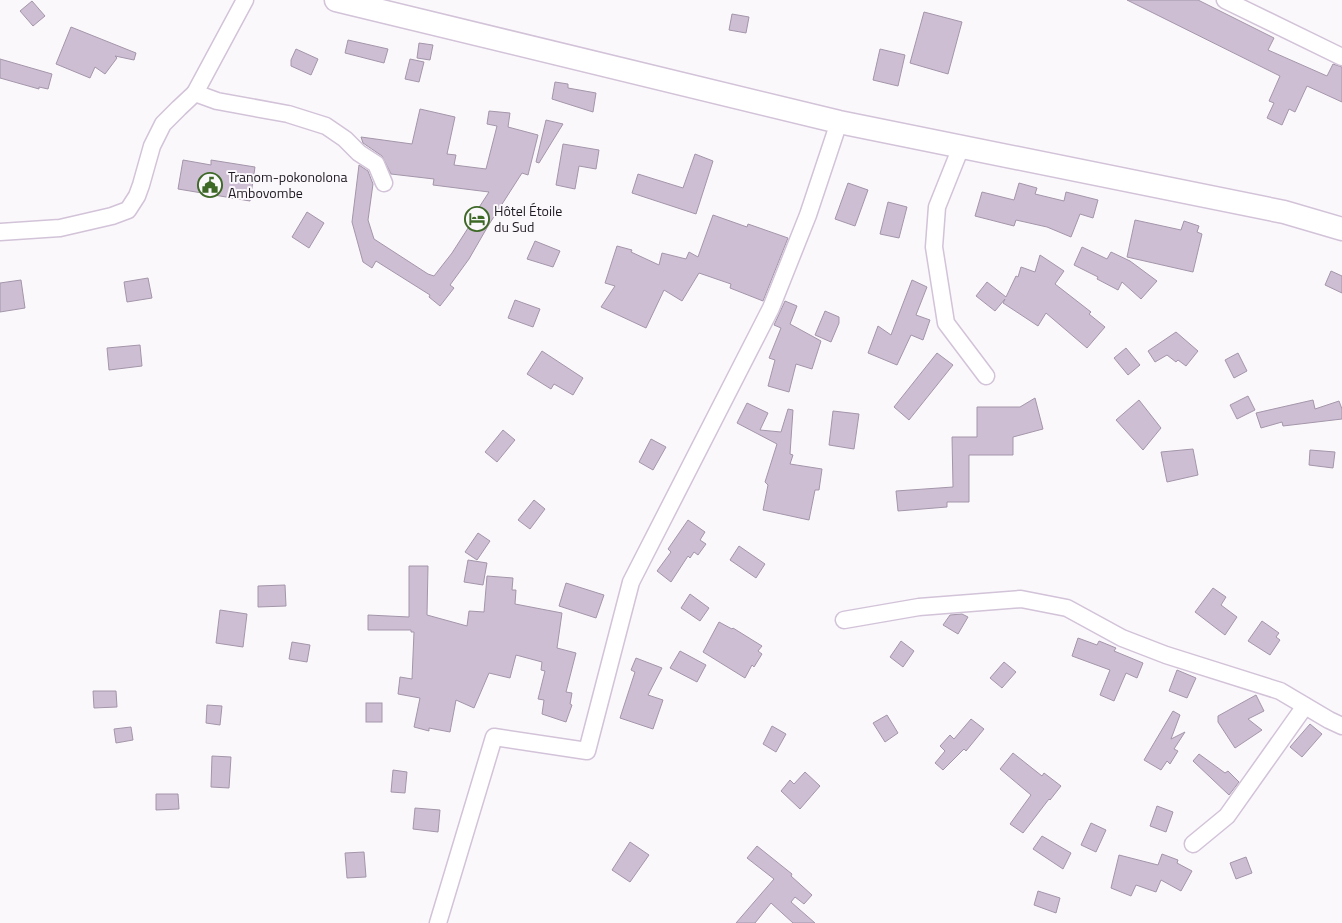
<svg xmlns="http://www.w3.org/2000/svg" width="1342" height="923" viewBox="0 0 1342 923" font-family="'Titillium Web',sans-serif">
	<rect width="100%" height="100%" fill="#fbf8fc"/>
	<g fill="#cdbed3" stroke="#a496aa">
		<polygon points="1127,0 1198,0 1274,38 1268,50 1327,76 1333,64 1342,67 1342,102 1307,86 1295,112 1289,109 1282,125 1267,118 1274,103 1269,101 1280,76"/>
		<polygon points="32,1 45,16 33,26 20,11"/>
		<polygon points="924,12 962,22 948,74 910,63"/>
		<polygon points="732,14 749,17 746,33 729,30"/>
		<polygon points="71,27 136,53 134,60 115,56 117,58 105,74 95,67 90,78 56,64"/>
		<polygon points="348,40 388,49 384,63 345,53"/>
		<polygon points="419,43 433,45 430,60 417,58"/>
		<polygon points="296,49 318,59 311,75 291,66 291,60"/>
		<polygon points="880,49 905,55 898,86 873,80"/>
		<polygon points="0,59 52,74 48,89 39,87 39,89 0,78"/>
		<polygon points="410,59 424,62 419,82 405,79"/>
		<polygon points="555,82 568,84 568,88 596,93 593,112 552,99"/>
		<polygon points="420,109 455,117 447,154 456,155 454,165 486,169 497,126 487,124 489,111 510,113 508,127 538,135 528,175 522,173 488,226 469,259 450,285 454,288 440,306 429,297 430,295 376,261 372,268 363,262 352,222 359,165 368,171 373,184 368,220 374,239 428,274 434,276 452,253 470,225 476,212 489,192 433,185 434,179 391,174 382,156 363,143 361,137 412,144"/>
		<polygon points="546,120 563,124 539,163 536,162"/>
		<polygon points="563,144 599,150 596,169 579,166 575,189 556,185"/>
		<polygon points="695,154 713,161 696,214 632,193 638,174 683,188"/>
		<polygon points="183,160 211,165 211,160 255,167 250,201 178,189"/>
		<polygon points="848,183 868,190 855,226 835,219"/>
		<polygon points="1019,183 1037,188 1035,194 1064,201 1066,192 1098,200 1093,218 1080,214 1071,237 1047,227 1016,220 1014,226 975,216 982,192 1014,200"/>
		<polygon points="888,202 907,207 899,238 880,234"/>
		<polygon points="307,212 324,223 309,248 292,237"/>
		<polygon points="713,215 747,227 748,224 788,238 763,301 730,288 731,284 699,273 682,301 664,290 646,328 601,307 615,286 605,283 617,246 632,250 631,252 659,265 662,253 686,259 689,252 698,257"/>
		<polygon points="1135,220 1181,230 1184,221 1199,226 1197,232 1202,234 1193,272 1127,257"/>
		<polygon points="535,241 560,251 553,267 527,259"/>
		<polygon points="1082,247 1107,259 1111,252 1130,261 1157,281 1141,299 1122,282 1118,290 1097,279 1098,277 1074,265"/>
		<polygon points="1040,255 1064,271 1055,284 1091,312 1089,314 1105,327 1087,348 1046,313 1038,326 1003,303 1005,299 995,311 976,296 987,282 1006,297 1016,276 1018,277 1021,267 1035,272"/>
		<polygon points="1331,271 1342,276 1342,293 1325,285"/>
		<polygon points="148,278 152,298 127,302 124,282"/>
		<polygon points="21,280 25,308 0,312 0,283"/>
		<polygon points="912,280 927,287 916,315 930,320 923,340 911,335 897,365 868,353 878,326 891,335"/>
		<polygon points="515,300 540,309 533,327 508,318"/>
		<polygon points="785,301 797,306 790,324 821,341 812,369 796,364 789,392 768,386 775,360 769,358 781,328 774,325"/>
		<polygon points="825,311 839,317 839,323 831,342 815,335"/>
		<polygon points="1176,332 1198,351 1186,366 1178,360 1176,362 1167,355 1155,362 1148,351"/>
		<polygon points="140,345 142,366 109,370 107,348"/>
		<polygon points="1126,348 1140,365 1128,375 1114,358"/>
		<polygon points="542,351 583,378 573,395 554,384 551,389 527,374"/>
		<polygon points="937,353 953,365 909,420 894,407"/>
		<polygon points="1238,353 1247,371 1234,378 1225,360"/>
		<polygon points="1248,396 1255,410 1237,419 1230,405"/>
		<polygon points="1035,398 1043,429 1013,437 1013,455 969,455 969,502 947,502 947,507 898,511 896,491 953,487 952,437 977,437 977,407 1020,407"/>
		<polygon points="1139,400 1161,428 1143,450 1116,420"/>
		<polygon points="1313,400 1315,409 1339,401 1342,409 1342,419 1283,426 1282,422 1261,428 1256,413"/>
		<polygon points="747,403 768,413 760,430 781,432 788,409 793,410 790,454 793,455 790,464 822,469 819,490 815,490 809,520 763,510 768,485 765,482 777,444 737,423"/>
		<polygon points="833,411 859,414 854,449 829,445"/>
		<polygon points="503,430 515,440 497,462 485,452"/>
		<polygon points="651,439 666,447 653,470 639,462"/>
		<polygon points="1193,449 1198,475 1167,482 1161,452"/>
		<polygon points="1310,450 1335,452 1333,468 1309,465"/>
		<polygon points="534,500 545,509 530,529 518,520"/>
		<polygon points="688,520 705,532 700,540 706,544 698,555 694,552 690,558 688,556 671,582 657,571 671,552 668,549"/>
		<polygon points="478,533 490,541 477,560 465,552"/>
		<polygon points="739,546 765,564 756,578 730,560"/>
		<polygon points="468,560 487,563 483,585 464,582"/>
		<polygon points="409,566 428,566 427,615 467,626 469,611 484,612 487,576 513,578 512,590 516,590 515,604 562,613 557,648 576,653 566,692 572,693 570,704 572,705 566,722 542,714 544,700 538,699 545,671 541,670 542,662 516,655 510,678 489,673 474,708 456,700 450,732 429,728 429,731 414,727 420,698 398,694 400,677 412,679 414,632 411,632 411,630 368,630 368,615 409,617"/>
		<polygon points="566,583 604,595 596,618 559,606"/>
		<polygon points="285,585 286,606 258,607 258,586"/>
		<polygon points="1213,588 1226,597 1221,605 1237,617 1225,635 1195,612"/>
		<polygon points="690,594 709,608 700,621 681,608"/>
		<polygon points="220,610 247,614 243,647 216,643"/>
		<polygon points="962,614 968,617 958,634 943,625 950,615"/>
		<polygon points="1262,621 1279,633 1276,637 1280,640 1270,655 1248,641"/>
		<polygon points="719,622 732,629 733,628 762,646 758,651 762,654 754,667 752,665 745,678 703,652"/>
		<polygon points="1078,638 1097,645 1099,641 1116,648 1114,651 1143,663 1137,678 1126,673 1114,701 1100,695 1110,670 1072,656"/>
		<polygon points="901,641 914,651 903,667 890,657"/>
		<polygon points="292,642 310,645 307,662 289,659"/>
		<polygon points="680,651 706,665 697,682 670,668"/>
		<polygon points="636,658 662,668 648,695 663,700 653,729 620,718 635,672 631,670"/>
		<polygon points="1004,662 1016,672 1002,688 990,678"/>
		<polygon points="1177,670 1196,678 1187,698 1169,691"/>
		<polygon points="93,691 116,691 117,707 94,708"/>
		<polygon points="1256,695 1264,711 1248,719 1262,730 1235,748 1218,722 1218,716"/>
		<rect x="366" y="703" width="16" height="19"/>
		<polygon points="207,705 222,706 220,725 206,723"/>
		<polygon points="1173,711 1180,715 1171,739 1185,732 1174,749 1178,751 1170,764 1167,761 1161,770 1144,760"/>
		<polygon points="887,715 898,733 885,742 873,723"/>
		<polygon points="971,719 984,729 966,751 964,749 943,770 935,763 945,751 940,746 950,735 954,739"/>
		<polygon points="1310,724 1322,734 1302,757 1290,747"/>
		<polygon points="772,726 786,734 776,752 763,744"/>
		<polygon points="131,727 133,740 116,743 114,729"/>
		<polygon points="1013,753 1042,776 1044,773 1061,786 1050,800 1049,799 1023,833 1010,824 1031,795 1000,769"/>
		<polygon points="1199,754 1225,773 1228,771 1239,782 1229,795 1193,761"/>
		<polygon points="212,756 231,757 229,788 211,787"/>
		<polygon points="393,770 407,772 405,793 391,792"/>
		<polygon points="805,772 820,786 800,809 781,791 790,780 794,784"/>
		<polygon points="156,794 178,794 179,809 156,810"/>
		<polygon points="1157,806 1173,812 1166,832 1150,826"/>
		<polygon points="415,808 440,810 438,832 413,829"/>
		<polygon points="1091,823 1106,830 1096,852 1081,845"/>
		<polygon points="1042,836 1071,853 1063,869 1033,849"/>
		<polygon points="630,842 649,855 630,882 612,870"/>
		<polygon points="757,846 792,874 791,876 812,895 804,904 795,897 791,902 815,923 793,923 771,903 755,923 736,923 774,879 747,858"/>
		<polygon points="364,852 366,877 347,878 345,853"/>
		<polygon points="1162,854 1178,860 1177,863 1192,871 1181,891 1161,880 1156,892 1136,885 1131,896 1111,888 1119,855 1158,865"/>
		<polygon points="1246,857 1252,873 1236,879 1230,863"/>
		<polygon points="1038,891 1060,898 1056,913 1034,905"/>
	</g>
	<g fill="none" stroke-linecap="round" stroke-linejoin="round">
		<defs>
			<g id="street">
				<polyline points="245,0 195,93 217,101 288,114 326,126 345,139 359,153 376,164 384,183"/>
				<polyline points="1225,0 1342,57"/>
				<polyline points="961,147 937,207 934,247 946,323 986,376"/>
				<polyline points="0,232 60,228 112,216 128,210 137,196 141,185 152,146 163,124 179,108 195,93"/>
				<polyline points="844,620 919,607 1021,599 1067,608 1122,638 1166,655 1280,691 1329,720 1342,726"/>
				<polyline points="1193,844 1227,816 1305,706"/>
				<polyline points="438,923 494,737 587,751 631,582 771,308 808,215 839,122"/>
			</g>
			<polyline id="secondary" points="336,0 839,122 1284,212 1342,229"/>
		</defs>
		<use href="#street" stroke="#d2c3d8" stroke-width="19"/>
		<use href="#secondary" stroke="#d2c3d8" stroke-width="25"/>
		<use href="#street" stroke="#fff" stroke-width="16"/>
		<use href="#secondary" stroke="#fff" stroke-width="22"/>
	</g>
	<defs>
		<symbol id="civic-ring" viewBox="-11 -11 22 22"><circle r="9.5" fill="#fbf8fc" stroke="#3d6826" stroke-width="1.5"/><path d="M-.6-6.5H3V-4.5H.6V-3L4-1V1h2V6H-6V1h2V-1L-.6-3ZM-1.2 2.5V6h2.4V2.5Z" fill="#3d6826"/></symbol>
		<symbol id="hotel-ring" viewBox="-11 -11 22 22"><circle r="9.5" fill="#fbf8fc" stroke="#3d6826" stroke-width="1.5"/><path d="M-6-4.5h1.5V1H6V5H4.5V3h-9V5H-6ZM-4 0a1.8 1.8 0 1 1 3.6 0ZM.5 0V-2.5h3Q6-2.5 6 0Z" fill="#3d6826"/></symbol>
	</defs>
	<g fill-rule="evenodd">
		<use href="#civic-ring" x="196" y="171" width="28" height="28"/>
		<use href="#hotel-ring" x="463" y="205" width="28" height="28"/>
	</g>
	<g text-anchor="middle" stroke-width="4" stroke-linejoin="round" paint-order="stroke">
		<g font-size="14" fill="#201a22" stroke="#fbf8fc" text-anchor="start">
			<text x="228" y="182">Tranom-pokonolona<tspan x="228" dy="16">Ambovombe</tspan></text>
			<text x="494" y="216">Hôtel Étoile<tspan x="494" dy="16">du Sud</tspan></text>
		</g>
	</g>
</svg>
